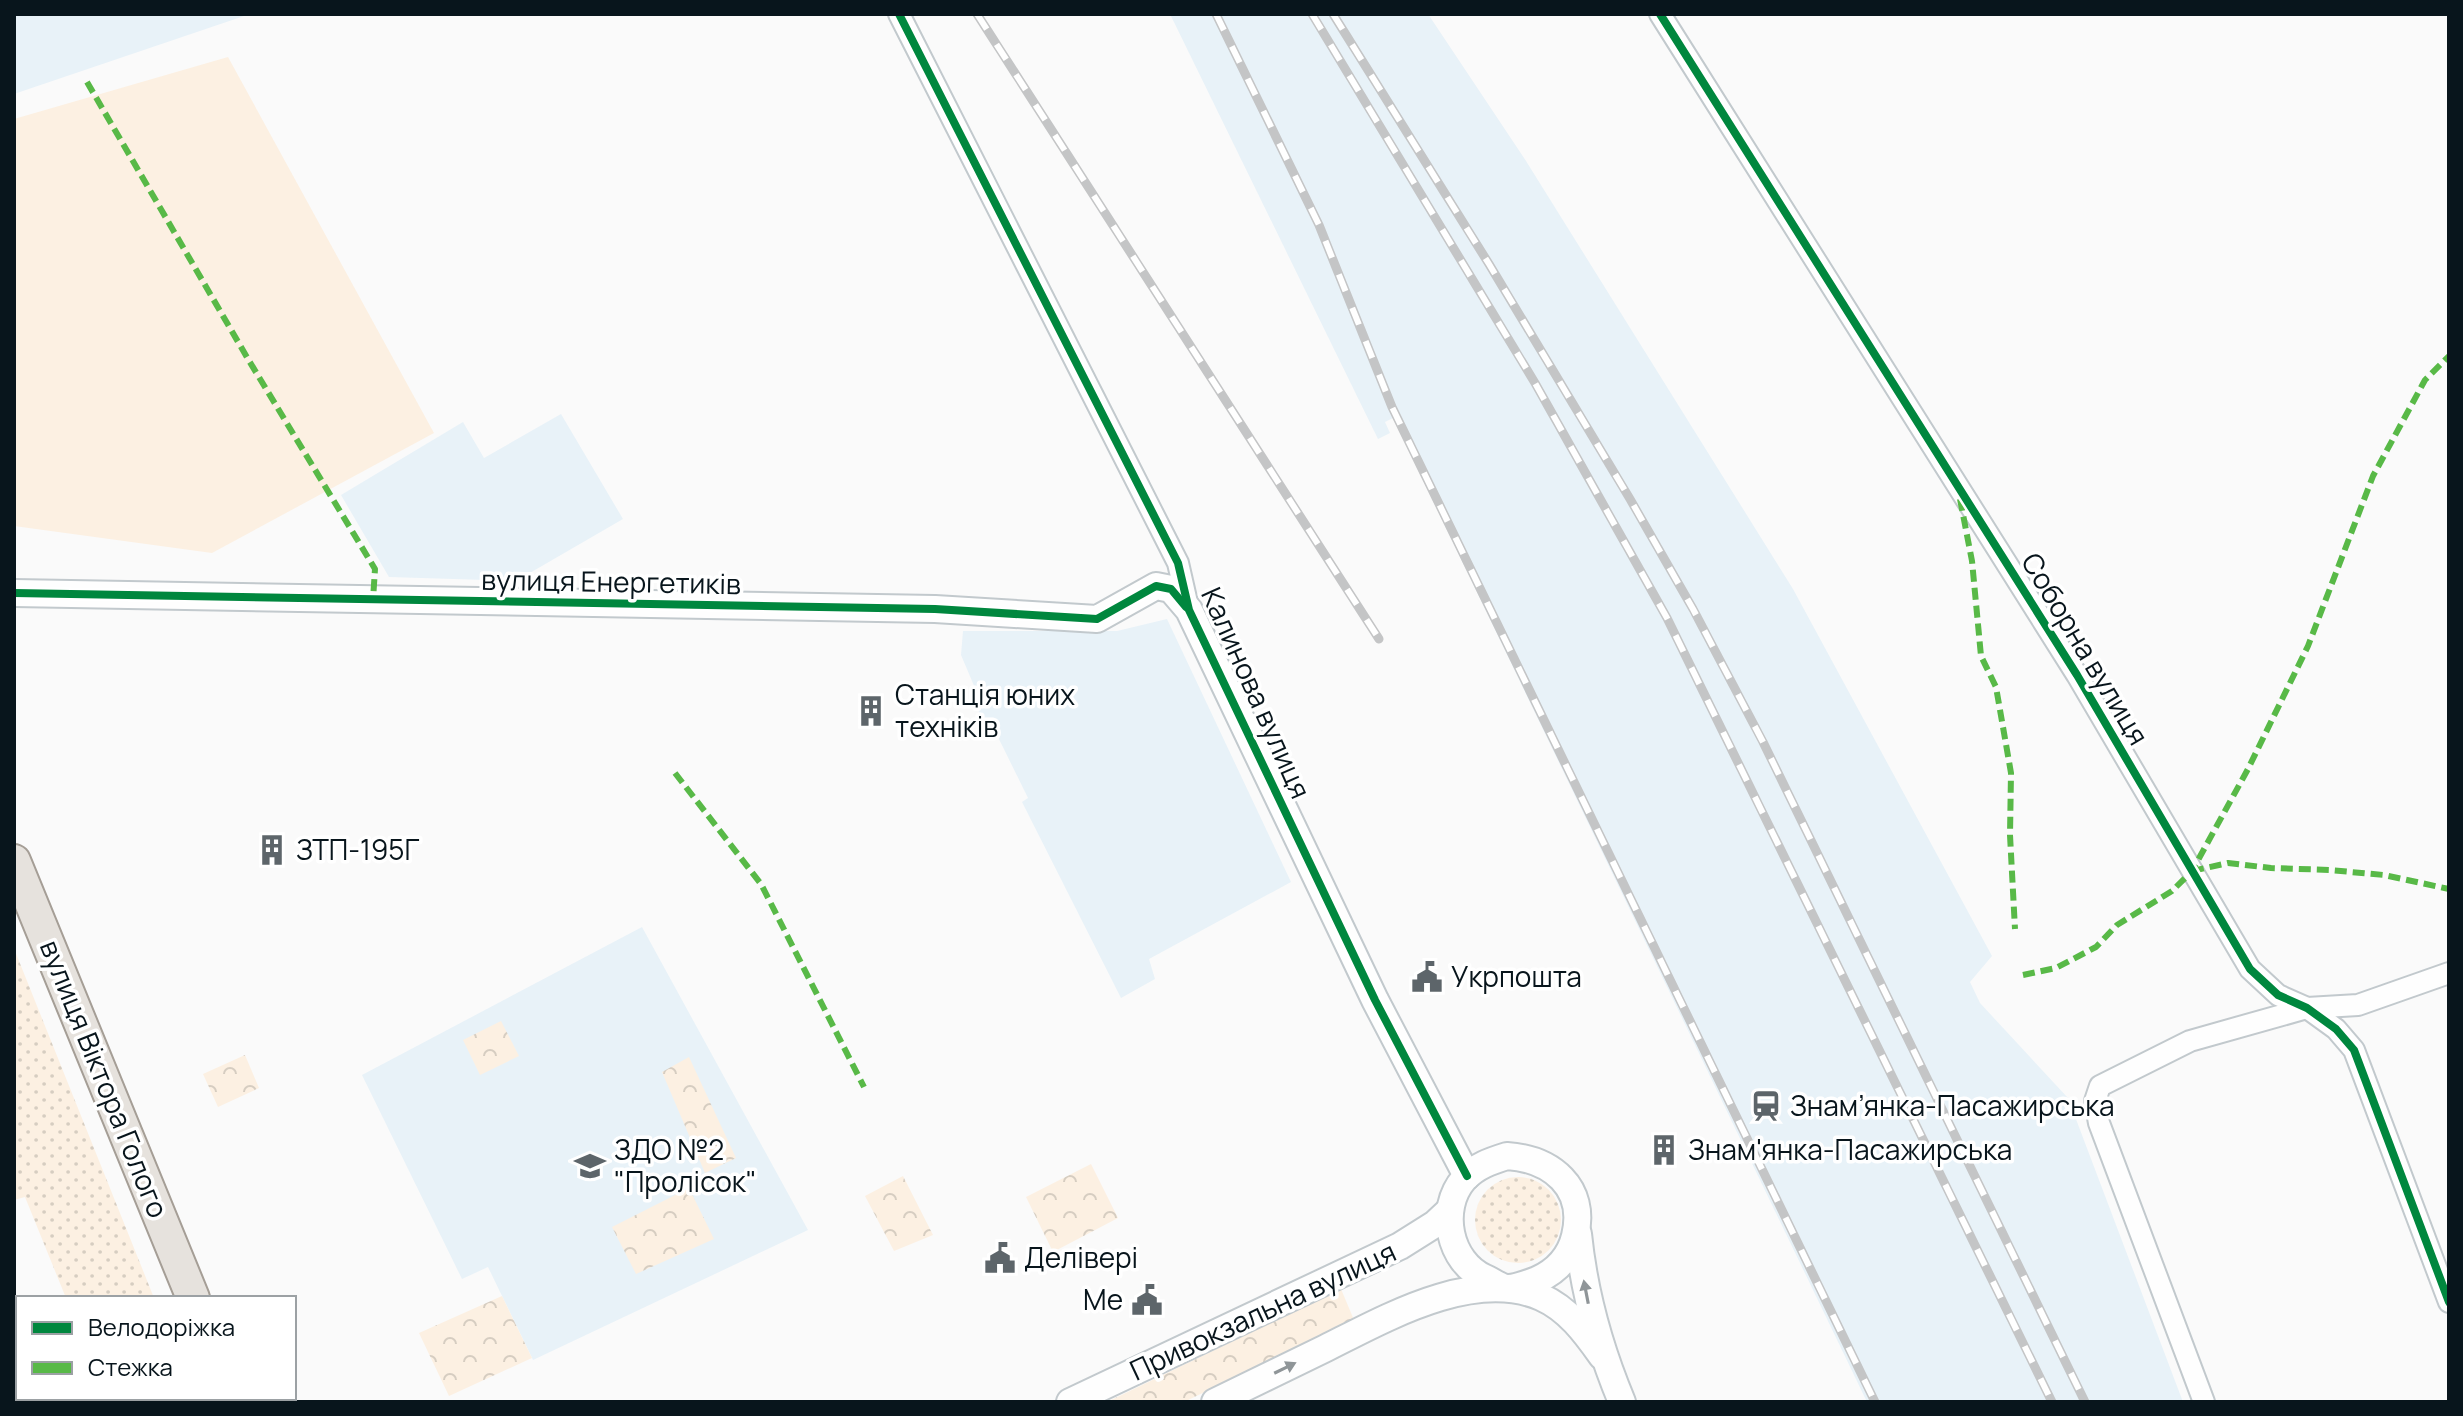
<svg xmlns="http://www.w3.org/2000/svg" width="2463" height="1416" viewBox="0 0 2463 1416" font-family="Manrope,sans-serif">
	<defs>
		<pattern id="grass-dots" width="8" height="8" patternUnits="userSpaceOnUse" patternTransform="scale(2)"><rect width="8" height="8" fill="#fcf0e2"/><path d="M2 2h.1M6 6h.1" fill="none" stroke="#d6cdc1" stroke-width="1.8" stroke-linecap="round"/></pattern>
		<pattern id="forest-crowns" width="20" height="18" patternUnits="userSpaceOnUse" patternTransform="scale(2)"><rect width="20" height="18" fill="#fcf0e2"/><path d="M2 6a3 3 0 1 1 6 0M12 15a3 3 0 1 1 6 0" fill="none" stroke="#d6cdc1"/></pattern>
	</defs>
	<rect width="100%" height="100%" fill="#fafafa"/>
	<g fill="#e8f2f8">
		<polygon points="14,14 250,14 14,94"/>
		<polygon points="1170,14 1428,14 1526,161 1793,589 1992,956 1970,982 1980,1003 2068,1098 2183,1402 1867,1402 1393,418 1385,422 1390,433 1378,439"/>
		<polygon points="561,414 623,519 516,581 389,577 341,495 463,422 484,458"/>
		<polygon points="1167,619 1291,882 1149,959 1155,979 1121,998 1022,802 1028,798 997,735 991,737 969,691 975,688 961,655 963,631 1117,631"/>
		<polygon points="642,927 808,1230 533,1360 488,1267 462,1279 362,1075"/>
	</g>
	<g fill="url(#grass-dots)">
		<polygon points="15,951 154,1298 66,1298 25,1197 14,1200"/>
		<circle cx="1518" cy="1220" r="43"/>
	</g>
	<g fill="url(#forest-crowns)">
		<polygon points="501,1021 519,1056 480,1075 463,1040"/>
		<polygon points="245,1055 259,1088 218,1107 203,1074"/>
		<polygon points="689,1057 736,1158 705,1173 662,1072"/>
		<polygon points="1091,1164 1118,1218 1053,1252 1026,1197"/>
		<polygon points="903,1176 933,1235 894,1251 865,1196"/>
		<polygon points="689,1188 714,1239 636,1274 612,1227"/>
		<polygon points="1341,1289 1354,1320 1184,1402 1107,1402"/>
		<polygon points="502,1296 532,1358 449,1396 419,1333"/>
	</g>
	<polygon fill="#fcf0e2" points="228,57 434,433 212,553 14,526 14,119"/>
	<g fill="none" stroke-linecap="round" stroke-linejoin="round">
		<defs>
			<g id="minor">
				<polyline points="899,14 1178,563 1188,607"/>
				<polyline points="1660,14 2077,675 2250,969 2278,995 2307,1008 2336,1029 2354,1050 2449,1302"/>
				<polyline points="2204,1402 2099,1123 2095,1101 2100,1086 2190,1041 2307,1008 2358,1005 2449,973"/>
			</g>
			<g id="tertiary">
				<polyline points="14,593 935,609 1097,619 1156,586 1171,589 1189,610 1375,1000 1467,1176"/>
				<path d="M1507,1156C1551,1159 1587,1187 1575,1236C1570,1257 1557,1271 1537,1280C1529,1283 1516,1288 1508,1288C1501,1288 1492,1281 1485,1278C1449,1262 1438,1209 1464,1179C1476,1166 1491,1161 1507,1156Z"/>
				<path d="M1578,1234C1584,1293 1599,1347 1622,1402"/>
				<polyline points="1070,1402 1400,1246 1435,1224 1450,1210"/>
				<path d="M1215,1402C1252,1384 1289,1366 1326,1348C1386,1318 1473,1268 1541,1297C1568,1309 1585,1332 1602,1356"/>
			</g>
			<g id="primary">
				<polyline points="14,861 193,1298"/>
				<polyline points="234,1398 235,1402"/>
			</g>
		</defs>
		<use href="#minor" stroke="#c2c9cd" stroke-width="24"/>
		<use href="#tertiary" stroke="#c2c9cd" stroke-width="30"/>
		<use href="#primary" stroke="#a59e96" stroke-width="36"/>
		<use href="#minor" stroke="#fefefe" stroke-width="20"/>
		<use href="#tertiary" stroke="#fefefe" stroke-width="26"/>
		<use href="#primary" stroke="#e6e2dd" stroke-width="32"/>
		<defs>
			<g id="rail">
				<polyline points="977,14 1379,639"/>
				<polyline points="1216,14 1319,225 1392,407 1875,1402"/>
				<polyline points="1312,14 1535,383 1667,618 2052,1402"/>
				<polyline points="1333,14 1489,264 1630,499 1693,609 1763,742 2085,1402"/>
			</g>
		</defs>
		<use href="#rail" stroke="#c4c5c6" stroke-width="9"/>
		<use href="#rail" stroke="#fff" stroke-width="6" stroke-dasharray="18" stroke-linecap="butt"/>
		<g stroke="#58b947" stroke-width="6" stroke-dasharray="12 6" stroke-linecap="butt">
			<polyline points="87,82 248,359 375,569 373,600"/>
			<polyline points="1960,499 1972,561 1981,656 1996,687 2011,773 2010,835 2015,929"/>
			<polyline points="675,773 761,884 864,1087"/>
			<polyline points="2192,871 2228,863 2271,868 2329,870 2384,875 2449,889"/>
			<polyline points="2023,975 2056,968 2096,947 2117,925 2172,891 2192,871 2248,769 2308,646 2373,476 2425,380 2449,356"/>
		</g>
		<defs>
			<g id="cycleway">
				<polyline points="899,14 1178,563 1189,610 1375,1000 1467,1176"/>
				<polyline points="1660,14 2077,675 2250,969 2278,995 2307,1008 2336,1029 2354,1050 2449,1302"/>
				<polyline points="14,593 935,609 1097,619 1156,586 1171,589 1186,607"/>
			</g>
		</defs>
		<use href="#cycleway" stroke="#fff" stroke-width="13"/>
		<use href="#cycleway" stroke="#00873e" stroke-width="8"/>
	</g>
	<defs><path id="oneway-solid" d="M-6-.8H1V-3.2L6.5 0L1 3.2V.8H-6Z" transform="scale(2)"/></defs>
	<g fill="#8f9598">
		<use href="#oneway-solid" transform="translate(1586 1292) rotate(-101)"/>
		<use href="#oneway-solid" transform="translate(1285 1368) rotate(-26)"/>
	</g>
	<defs>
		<symbol id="building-bare" viewBox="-9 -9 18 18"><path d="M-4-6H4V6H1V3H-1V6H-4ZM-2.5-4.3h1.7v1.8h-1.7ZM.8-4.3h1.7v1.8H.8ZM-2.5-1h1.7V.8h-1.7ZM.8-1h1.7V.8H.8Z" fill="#5d656a" stroke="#fff" stroke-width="2.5" paint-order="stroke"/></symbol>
		<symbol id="civic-bare" viewBox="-9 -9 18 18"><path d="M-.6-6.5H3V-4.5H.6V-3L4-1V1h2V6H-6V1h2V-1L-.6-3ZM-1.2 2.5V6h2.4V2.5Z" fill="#5d656a" stroke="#fff" stroke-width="2.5" paint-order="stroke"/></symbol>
		<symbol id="station-bare" viewBox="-9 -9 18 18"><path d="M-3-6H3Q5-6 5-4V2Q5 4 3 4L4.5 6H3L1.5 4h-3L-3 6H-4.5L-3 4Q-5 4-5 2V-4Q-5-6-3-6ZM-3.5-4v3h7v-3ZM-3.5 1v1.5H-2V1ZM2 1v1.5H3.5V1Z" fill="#5d656a" stroke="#fff" stroke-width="2.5" paint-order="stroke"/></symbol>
		<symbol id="school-bare" viewBox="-9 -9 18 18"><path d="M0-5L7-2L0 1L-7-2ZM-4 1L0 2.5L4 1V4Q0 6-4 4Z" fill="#5d656a" stroke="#fff" stroke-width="2.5" paint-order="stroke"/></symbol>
	</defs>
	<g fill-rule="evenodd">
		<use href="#building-bare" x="849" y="689" width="44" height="44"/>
		<use href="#building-bare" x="250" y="828" width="44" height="44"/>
		<use href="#civic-bare" x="1405" y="955" width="44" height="44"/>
		<use href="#station-bare" x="1744" y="1084" width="44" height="44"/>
		<use href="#building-bare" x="1642" y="1128" width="44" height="44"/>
		<use href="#school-bare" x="568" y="1144" width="44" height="44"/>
		<use href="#civic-bare" x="978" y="1236" width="44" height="44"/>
		<use href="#civic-bare" x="1125" y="1278" width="44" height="44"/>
	</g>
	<g text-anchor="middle" stroke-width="7" stroke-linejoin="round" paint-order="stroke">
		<g font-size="28" fill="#08151c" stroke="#fff">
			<text transform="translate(611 582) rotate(1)" y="10">вулиця Енергетиків</text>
			<text transform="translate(2085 649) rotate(59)" y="10">Соборна вулиця</text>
			<text transform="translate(1256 693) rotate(66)" y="10">Калинова вулиця</text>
			<text transform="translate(104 1079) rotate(68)" y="10">вулиця Віктора Голого</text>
			<text transform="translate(1263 1311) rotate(-25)" y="10">Привокзальна вулиця</text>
		</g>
		<g font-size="28" fill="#08151c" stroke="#fff" text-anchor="start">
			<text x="895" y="705">Станція юних<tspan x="895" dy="32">техніків</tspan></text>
			<text x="296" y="860">ЗТП-195Г</text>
			<text x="1451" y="987">Укрпошта</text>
			<text x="1790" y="1116">Знам’янка-Пасажирська</text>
			<text x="614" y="1160">ЗДО №2<tspan x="614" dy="32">"Пролісок"</tspan></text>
			<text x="1688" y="1160">Знам'янка-Пасажирська</text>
			<text x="1024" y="1268">Делівері</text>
			<text x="1123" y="1310" text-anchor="end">Me</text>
		</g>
	</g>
	<rect width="2463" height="1416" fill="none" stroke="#08151c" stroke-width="32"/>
	<rect x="16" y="1296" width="280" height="104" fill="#ffffff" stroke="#9ca1a4" stroke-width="2"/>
	<rect x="32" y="1322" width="40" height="12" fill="#00873e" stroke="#9ca1a4" stroke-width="2"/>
	<text x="88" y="1336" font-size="24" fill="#08151c">Велодоріжка</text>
	<rect x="32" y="1362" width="40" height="12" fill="#58b947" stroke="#9ca1a4" stroke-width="2"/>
	<text x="88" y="1376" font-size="24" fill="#08151c">Стежка</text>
</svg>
